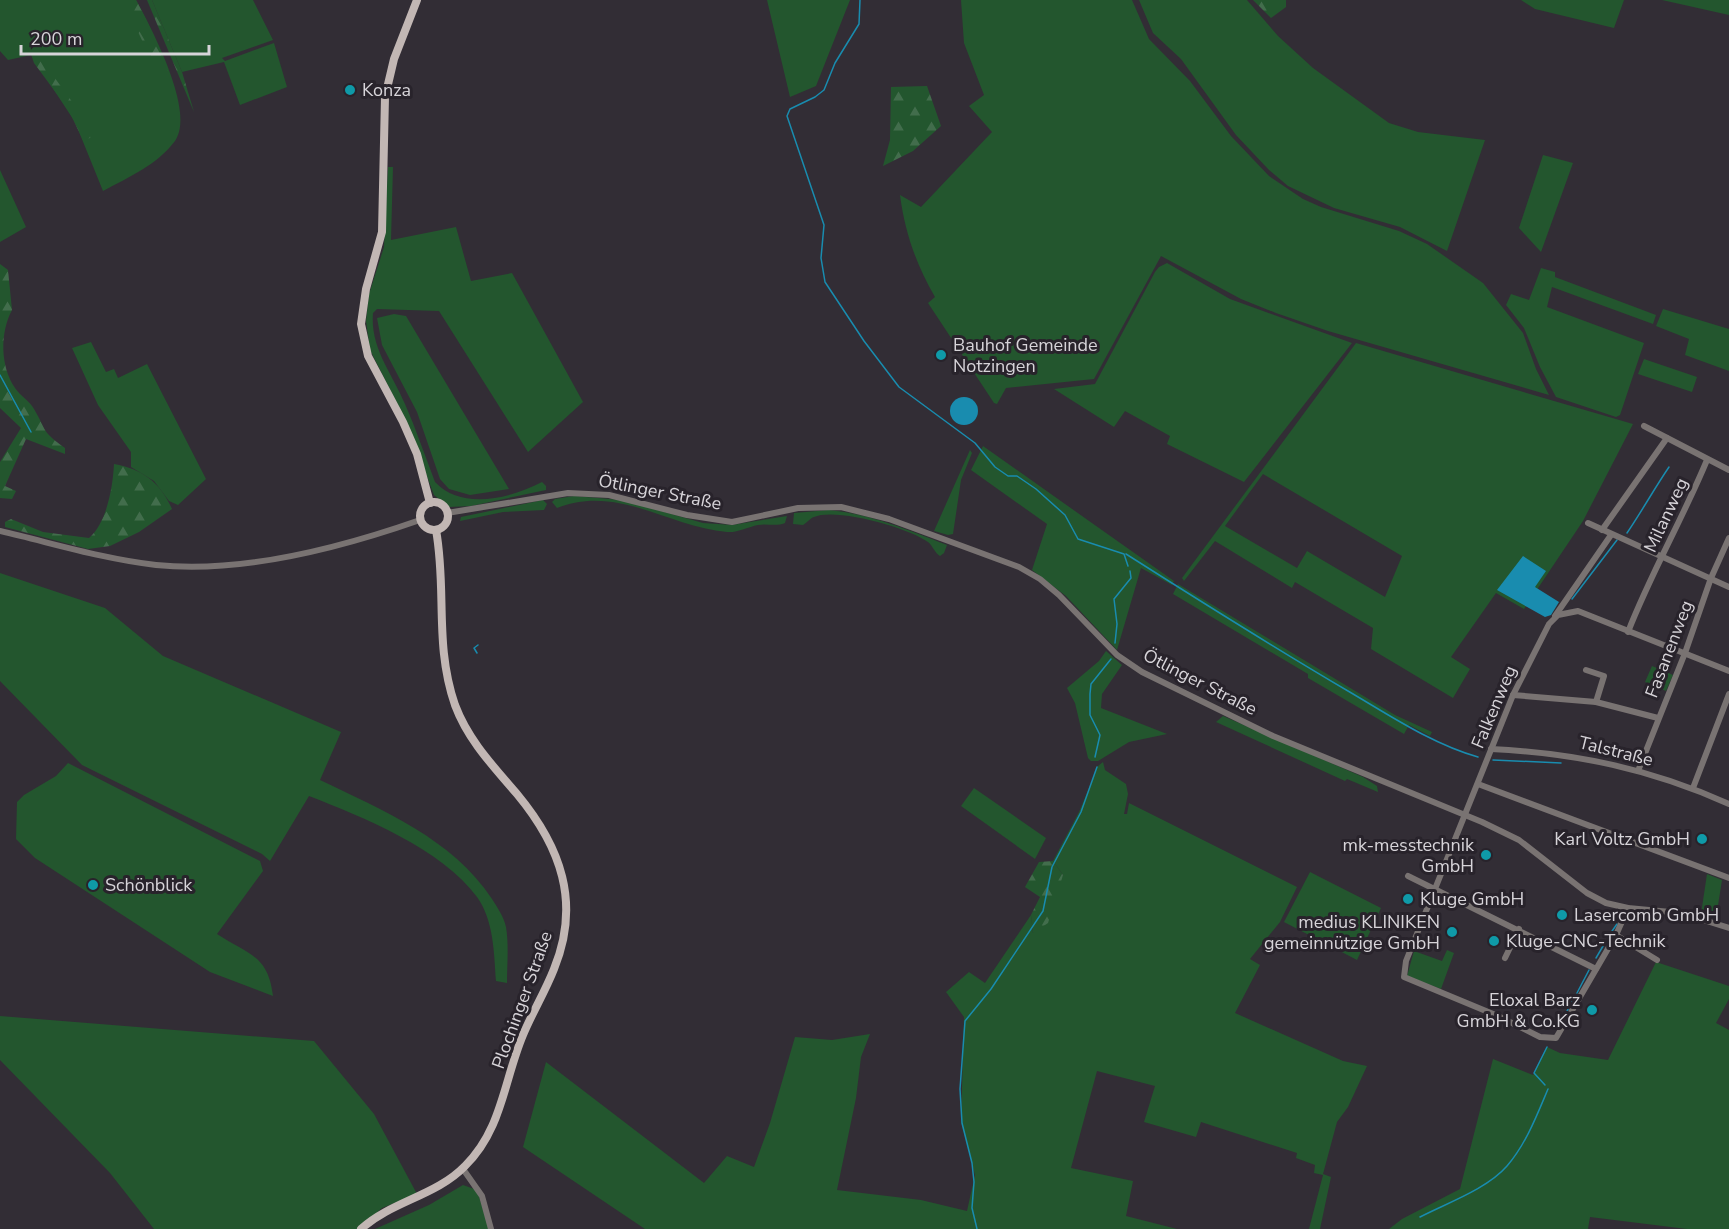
<svg xmlns="http://www.w3.org/2000/svg" width="1729" height="1229" viewBox="0 0 1729 1229" font-family="'Nunito Sans',sans-serif">
	<defs>
		<pattern id="forest-firs" width="22" height="20" patternUnits="userSpaceOnUse" patternTransform="scale(1.5)"><rect width="22" height="20" fill="#23562e"/><path d="M5 1l3.5 6h-7zM16 11l3.5 6h-7z" fill="#426d4c"/></pattern>
	</defs>
	<rect width="100%" height="100%" fill="#322d35"/>
	<g fill="#23562e" fill-rule="evenodd">
		<path d="M0,0H136C152,29 196,113 175,141C157,165 129,177 103,191L75,122L31,55L8,60L0,51Z"/>
		<polygon points="152,0 253,0 273,40 222,58 225,61 274,43 287,87 240,105 224,62 182,72"/>
		<polygon points="767,0 850,0 816,86 790,97"/>
		<path d="M961,0H1132L1149,39L1190,81L1231,136L1269,176L1303,199L1321,207L1399,231L1427,244L1483,283L1523,333L1536,369L1549,395L1328,331L1276,313L1241,299L1161,256L1094,379L1006,388L997,404L994,403L928,303L935,297C916,264 905,233 900,195L921,207L992,132L969,106L984,95L964,43Z"/>
		<polygon points="1139,0 1247,0 1278,36 1313,68 1389,123 1418,132 1485,140 1447,251 1400,227 1334,208 1288,186 1269,170 1236,135 1181,59 1153,33"/>
		<polygon points="1521,0 1624,0 1614,28 1535,9"/>
		<polygon points="1662,0 1729,0 1729,15"/>
		<polygon points="1543,155 1573,163 1541,252 1519,228"/>
		<path d="M388,167H393L391,240L456,227L471,281L512,273L583,402L528,452L439,311L377,309L373,313C370,348 392,373 405,404C416,429 425,456 435,482C462,511 511,498 542,482L546,486V490L471,506L449,507L434,495L406,421L370,350L366,321L369,294L384,247Z"/>
		<polygon points="0,170 26,227 0,242"/>
		<polygon points="1167,263 1230,299 1352,343 1244,482 1167,444 1170,436 1125,411 1114,427 1054,389 1095,384 1155,272 1159,267"/>
		<polygon points="1541,268 1555,272 1555,277 1656,315 1653,324 1552,287 1547,307 1644,343 1620,415 1616,417 1556,397 1540,367 1524,328 1506,305 1511,294 1529,300"/>
		<polygon points="1663,309 1729,329 1729,371 1685,355 1689,339 1656,326"/>
		<polygon points="394,314 406,316 509,489 470,495 449,489 440,479 417,412 382,345 377,318"/>
		<polygon points="91,342 106,372 114,369 118,378 147,364 206,479 178,505 169,501 154,481 131,467 131,452 98,405 72,348"/>
		<path d="M1356,343L1633,424L1583,521L1524,609L1496,593L1451,657L1470,669L1453,698L1371,649L1373,628L1295,582L1292,588L1215,541L1184,581L1182,578ZM1263,474L1402,556L1385,597L1307,551L1297,568L1225,526Z"/>
		<polygon points="1644,359 1697,377 1692,392 1638,374"/>
		<polygon points="983,446 1174,581 1172,585 1141,568 1117,650 1066,596 1032,570 1047,524 971,470"/>
		<polygon points="970,450 972,453 961,480 953,534 948,535 934,531"/>
		<path d="M574,496L622,500L703,523L732,525L787,516L785,523C775,527 768,523 758,525C748,527 737,533 727,532C669,527 617,484 557,508L552,502L555,499Z"/>
		<polygon points="543,500 547,504 544,510 503,512 460,521 461,517"/>
		<path d="M829,510C871,514 908,530 947,545L944,553L940,556C934,552 933,546 928,542C910,528 835,507 814,517C810,518 807,523 803,525L793,524L794,513Z"/>
		<path d="M0,573L105,608L163,656L341,732L320,780C382,810 453,839 492,899C497,907 504,917 506,927C509,945 507,965 507,983L496,981C494,953 494,921 477,897C442,849 363,817 309,796L270,861L262,854L82,765L0,681Z"/>
		<polygon points="1178,584 1395,715 1432,732 1430,736 1409,725 1404,734 1308,678 1308,674 1173,594"/>
		<polygon points="1106,651 1122,665 1102,694 1101,708 1167,734 1129,742 1098,761 1091,761 1088,758 1075,703 1067,688 1099,661"/>
		<polygon points="1652,666 1673,675 1666,691 1645,682"/>
		<polygon points="1223,716 1363,777 1377,786 1378,792 1347,779 1345,781 1216,722"/>
		<polygon points="1103,762 1105,770 1126,784 1128,794 1124,814 1127,814 1129,803 1297,887 1280,922 1250,959 1260,965 1235,1013 1343,1061 1367,1066 1348,1107 1337,1122 1323,1174 1331,1177 1320,1229 1309,1229 1323,1175 1314,1173 1315,1165 1296,1158 1297,1153 1201,1122 1196,1137 1144,1122 1155,1086 1097,1071 1071,1168 1133,1181 1126,1216 1177,1229 645,1229 523,1147 546,1062 704,1183 727,1156 754,1167 770,1123 795,1037 832,1040 870,1034 861,1057 856,1098 837,1190 921,1200 967,1211 975,1175 961,1122 964,1017 946,992 969,972 985,983 1031,915 1033,933 1063,875 1053,861 1079,812 1098,766"/>
		<path d="M68,763L260,861L263,871L217,934C249,955 268,955 273,996L210,972L35,858L16,839L17,802L24,795L56,776Z"/>
		<polygon points="974,788 1046,838 1035,859 961,806"/>
		<polygon points="1310,872 1381,908 1357,960 1284,922"/>
		<polygon points="1707,874 1722,880 1716,918 1701,914"/>
		<polygon points="1447,950 1454,953 1441,989 1407,976 1414,951 1442,961"/>
		<polygon points="1656,962 1729,986 1729,999 1716,1023 1729,1030 1729,1229 1687,1229 1590,1217 1588,1229 1389,1229 1402,1219 1460,1189 1493,1059 1533,1075 1547,1047 1560,1053 1608,1060"/>
		<polygon points="0,1016 314,1041 374,1114 417,1194 382,1208 358,1229 154,1229 110,1173 0,1060"/>
		<polygon points="463,1185 477,1190 489,1229 375,1229 429,1205"/>
	</g>
	<g fill="url(#forest-firs)">
		<polygon points="123,0 136,0 147,21 174,87 166,91"/>
		<polygon points="147,0 152,0 182,72 194,112"/>
		<polygon points="1253,0 1286,0 1286,7 1271,18"/>
		<polygon points="36,52 78,110 91,137 84,142 68,109 34,63 31,54"/>
		<polygon points="927,86 941,126 913,151 883,166 890,140 891,87"/>
		<path d="M0,264L8,270L12,310C0,332 0,366 15,388C20,396 30,401 34,409C47,431 41,431 65,448V454L26,439L5,486L16,491L12,499L0,498V462L21,428L0,408Z"/>
		<path d="M114,464C142,469 160,482 172,509L139,532L110,546L88,549L5,527V522L11,519L43,532L89,538C107,523 113,486 114,464Z"/>
		<polygon points="1053,861 1063,875 1048,923 1033,933 1031,915 1040,897 1025,887 1039,862"/>
	</g>
	<g fill="#198caf">
		<circle cx="964" cy="411" r="14"/>
		<polygon points="1523,556 1546,571 1535,587 1559,602 1551,615 1545,617 1497,590"/>
	</g>
	<g fill="none" stroke-linecap="round" stroke-linejoin="round">
		<g stroke="#198caf" stroke-width="1.5">
			<polyline points="860,0 859,24 835,63 824,90 815,97 790,109 787,116 824,225 821,258 825,282 864,341 899,387 975,443 995,467 1008,476 1017,476 1036,489 1065,515 1078,539 1124,554 1128,566"/>
			<polyline points="0,375 31,432"/>
			<path d="M1627,533C1642,511 1654,489 1669,467"/>
			<path d="M1126,554C1200,601 1273,647 1348,691C1389,715 1432,744 1478,757"/>
			<polyline points="1572,599 1617,540"/>
			<polyline points="1115,643 1117,624 1114,599 1131,578 1130,571"/>
			<polyline points="477,653 474,648 478,645"/>
			<polyline points="1095,757 1100,735 1090,715 1090,694 1091,684 1111,659"/>
			<polyline points="1493,760 1561,763"/>
			<polyline points="1610,934 1617,924"/>
			<polyline points="1596,958 1606,941"/>
			<polyline points="1577,993 1589,970"/>
			<polyline points="1558,1028 1573,1000"/>
			<polyline points="1545,1085 1534,1073 1547,1047"/>
			<path d="M1420,1217C1447,1203 1487,1189 1507,1166C1526,1144 1537,1115 1548,1089"/>
			<polyline points="977,1229 972,1208 974,1182 972,1163 962,1123 960,1089 965,1021 991,989 1043,911 1052,867 1081,812 1097,767"/>
		</g>
		<g stroke="#797372" stroke-width="6">
			<polyline points="1644,426 1729,470"/>
			<polyline points="447,513 568,493 609,495 687,515 732,522 798,508 841,507 889,519 1019,567 1040,579 1059,595 1117,655 1142,672 1273,736 1482,822 1519,840 1587,893 1606,903 1628,908 1681,913 1729,928"/>
			<polyline points="1588,523 1729,587"/>
			<polyline points="1602,530 1667,438"/>
			<path d="M0,531C52,543 103,559 156,565C241,574 340,548 420,520"/>
			<polyline points="1555,616 1611,535"/>
			<path d="M1628,632C1651,573 1683,518 1707,460"/>
			<polyline points="1586,670 1604,676 1596,702"/>
			<polyline points="1513,695 1596,702 1658,718"/>
			<path d="M1491,749C1576,753 1651,769 1729,804"/>
			<polyline points="1638,771 1685,653 1711,578 1729,538"/>
			<polyline points="1478,784 1729,878"/>
			<polyline points="1693,788 1729,694"/>
			<polyline points="1408,876 1596,969"/>
			<polyline points="1628,908 1616,935 1556,1038 1540,1037 1498,1016 1404,977 1406,961 1513,695 1549,624 1558,615 1578,611 1729,671"/>
			<polyline points="1616,935 1657,960"/>
			<polyline points="1505,958 1519,929"/>
			<polyline points="463,1169 482,1196 491,1229"/>
		</g>
		<g stroke="#c2b7b4" stroke-width="8">
			<polyline points="417,0 394,59 385,97 382,232 366,289 361,324 368,356 403,422 417,454 430,503"/>
			<circle cx="434" cy="516" r="14"/>
			<path d="M361,1229C392,1201 436,1196 465,1166C502,1130 504,1080 523,1035C532,1013 545,992 554,969C581,903 561,847 517,794C493,766 468,740 455,705C434,644 447,590 436,530"/>
		</g>
	</g>
	<g fill="#0f9aa8" stroke="#28232b" stroke-width="2">
		<circle cx="350" cy="90" r="6"/>
		<circle cx="941" cy="355" r="6"/>
		<circle cx="1702" cy="839" r="6"/>
		<circle cx="1486" cy="855" r="6"/>
		<circle cx="93" cy="885" r="6"/>
		<circle cx="1408" cy="899" r="6"/>
		<circle cx="1562" cy="915" r="6"/>
		<circle cx="1452" cy="932" r="6"/>
		<circle cx="1494" cy="941" r="6"/>
		<circle cx="1592" cy="1010" r="6"/>
	</g>
	<g text-anchor="middle" stroke-width="6" stroke-linejoin="round" paint-order="stroke">
		<g font-size="18" fill="#d7d4d9" stroke="#28232b" text-anchor="start">
			<text x="362" y="96">Konza</text>
			<text x="953" y="351">Bauhof Gemeinde<tspan x="953" dy="21">Notzingen</tspan></text>
			<text x="1690" y="845" text-anchor="end">Karl Voltz GmbH</text>
			<text x="1474" y="851" text-anchor="end">mk-messtechnik<tspan x="1474" dy="21">GmbH</tspan></text>
			<text x="105" y="891">Schönblick</text>
			<text x="1420" y="905">Kluge GmbH</text>
			<text x="1574" y="921">Lasercomb GmbH</text>
			<text x="1440" y="928" text-anchor="end">medius KLINIKEN<tspan x="1440" dy="21">gemeinnützige GmbH</tspan></text>
			<text x="1506" y="947">Kluge-CNC-Technik</text>
			<text x="1580" y="1006" text-anchor="end">Eloxal Barz<tspan x="1580" dy="21">GmbH &amp; Co.KG</tspan></text>
		</g>
		<g font-size="18" fill="#d7d4d9" stroke="#28232b">
			<text transform="translate(660 492) rotate(11)" y="6">Ötlinger Straße</text>
			<text transform="translate(1666 515) rotate(-65)" y="6">Milanweg</text>
			<text transform="translate(1669 649) rotate(-69)" y="6">Fasanenweg</text>
			<text transform="translate(1200 682) rotate(27)" y="6">Ötlinger Straße</text>
			<text transform="translate(1494 707) rotate(-67)" y="6">Falkenweg</text>
			<text transform="translate(1616 751) rotate(14)" y="6">Talstraße</text>
			<text transform="translate(522 1000) rotate(-70)" y="6">Plochinger Straße</text>
		</g>
	</g>
	<path d="M21 45v9h188v-9" fill="none" stroke="#d7d4d9" stroke-width="3"/>
	<text x="30" y="45" font-size="18" fill="#d7d4d9" stroke="#28232b" stroke-width="4.5" paint-order="stroke">200 m</text>
</svg>
